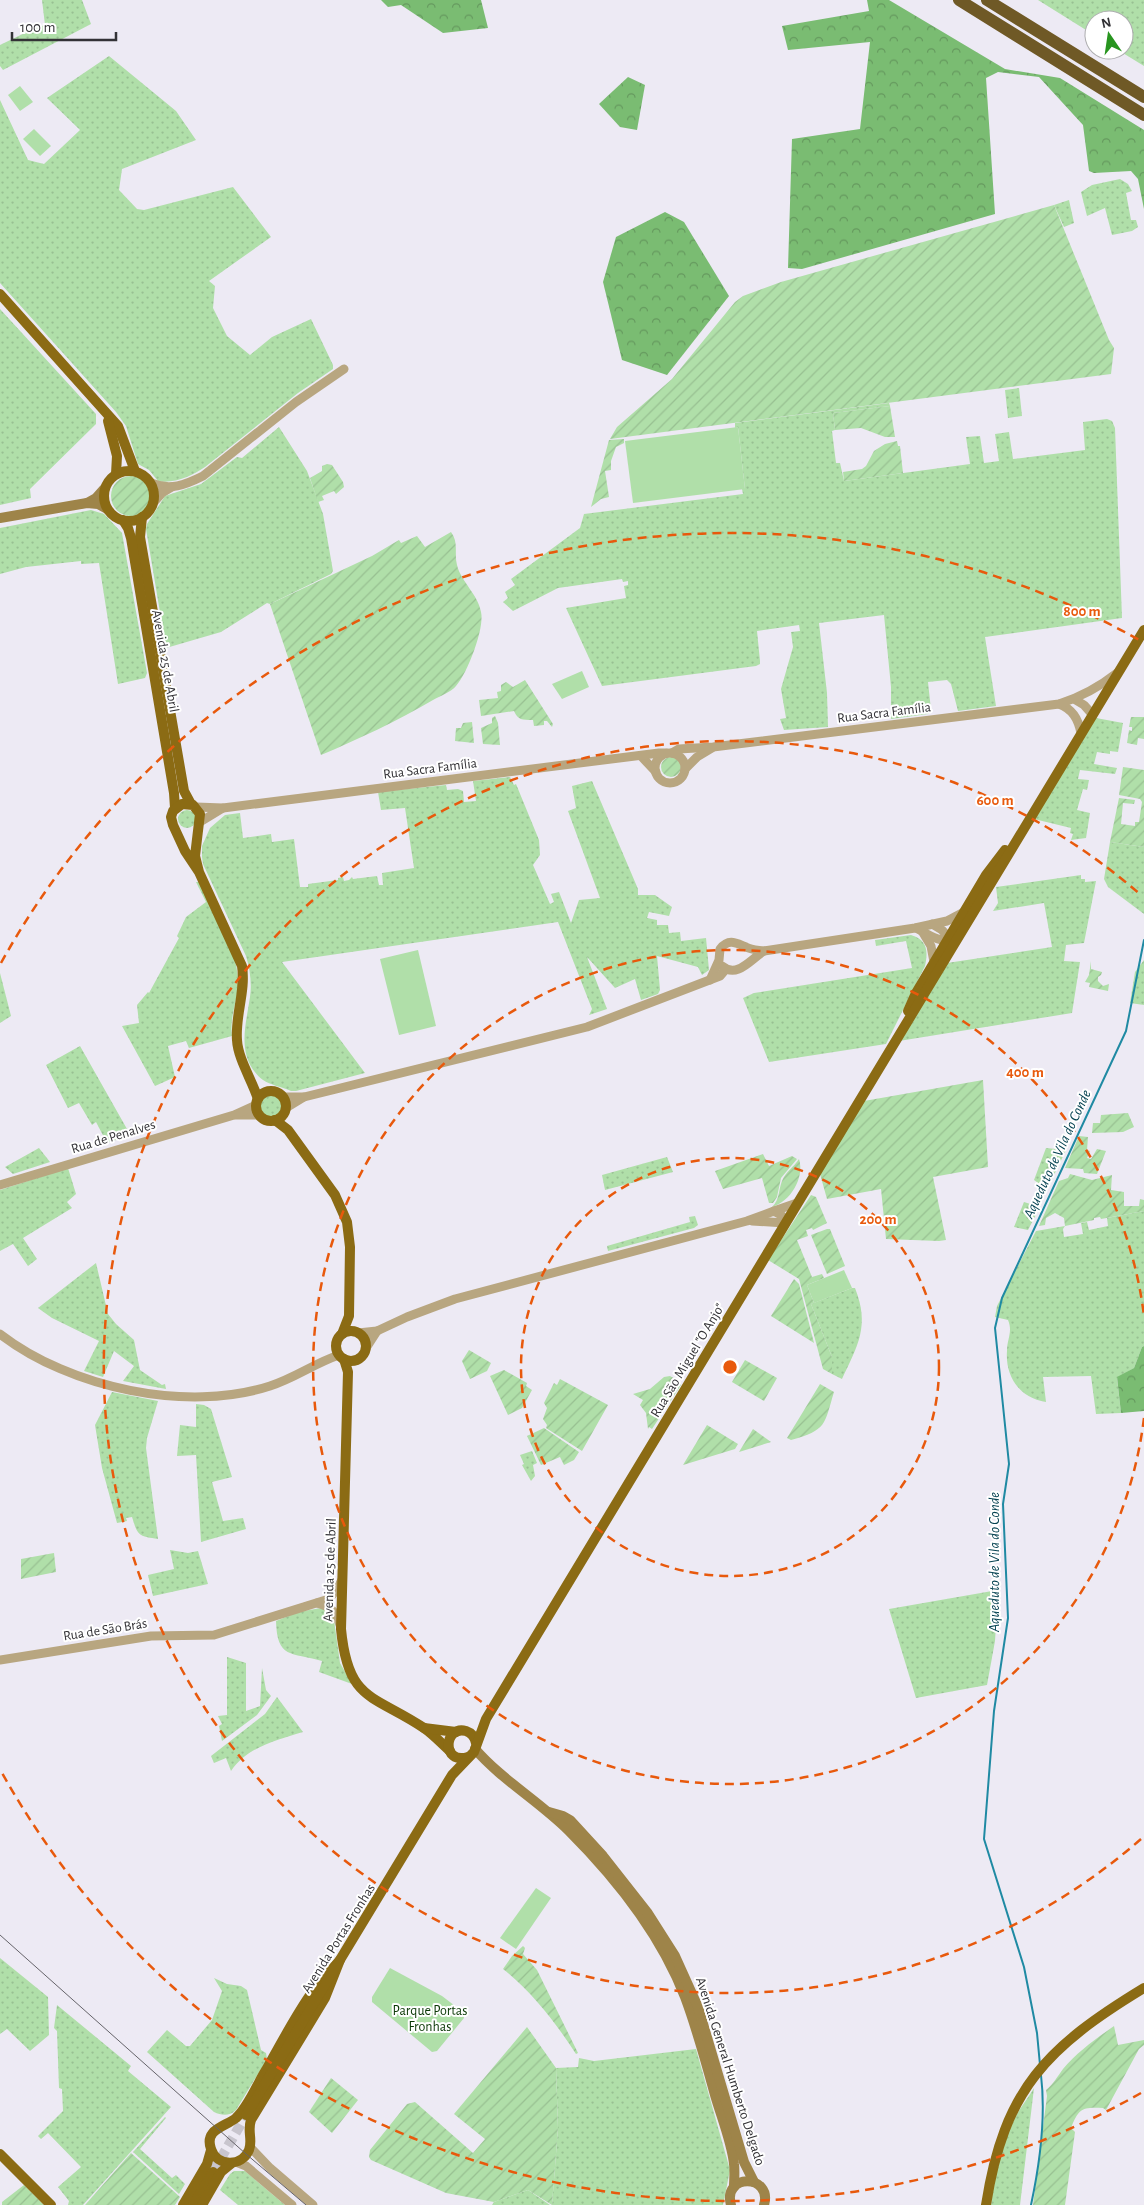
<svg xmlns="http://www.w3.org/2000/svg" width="1144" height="2205" viewBox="0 0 1144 2205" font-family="'Alegreya Sans',sans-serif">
	<defs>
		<pattern id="grass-dots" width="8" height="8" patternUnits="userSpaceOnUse" patternTransform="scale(1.25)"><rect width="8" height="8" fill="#b0dfa9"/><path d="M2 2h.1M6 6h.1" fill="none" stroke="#98c092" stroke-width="1.8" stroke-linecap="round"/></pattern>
		<pattern id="forest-crowns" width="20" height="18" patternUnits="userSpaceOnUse" patternTransform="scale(1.25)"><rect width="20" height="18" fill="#7abc72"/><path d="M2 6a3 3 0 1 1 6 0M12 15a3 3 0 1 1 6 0" fill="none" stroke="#65995e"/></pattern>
		<pattern id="garden-furrows" width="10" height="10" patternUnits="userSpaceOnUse" patternTransform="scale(1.25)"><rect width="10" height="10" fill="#b0dfa9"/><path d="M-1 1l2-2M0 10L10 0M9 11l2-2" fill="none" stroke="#98c092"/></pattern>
	</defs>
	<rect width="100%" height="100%" fill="#edeaf4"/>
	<g fill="url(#grass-dots)">
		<polygon points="42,0 82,0 91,24 3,70 0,66 0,45 33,29 45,25"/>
		<polygon points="1038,0 1144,0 1144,66 1118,50 1124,50 1124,20 1094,20 1094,35"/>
		<path d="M109,56L176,111L196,140L122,169L119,190L137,209L144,210L233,187L271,237L209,281L215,286L213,308L227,336L250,355L272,337L311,319L333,365V369L298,393L205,467C192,476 174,484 158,481L149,470L138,464L126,426L116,412L0,283V100L28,160L44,164L80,130L47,98Z"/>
		<polygon points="1120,179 1128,184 1132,191 1126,193 1131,220 1136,220 1138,227 1132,231 1112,235 1105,208 1087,216 1081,192 1092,185"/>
		<polygon points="1069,200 1074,223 1064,227 1054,205"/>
		<polygon points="0,309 96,414 96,424 30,489 31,498 0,505"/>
		<polygon points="1019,388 1022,416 1008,418 1005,390"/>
		<polygon points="889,403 890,406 833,413 835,430 832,431 836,463 840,463 844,481 970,464 966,437 980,436 984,463 999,461 995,434 1009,432 1013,459 1085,450 1083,422 1107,419 1112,421 1115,428 1122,618 985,637 996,706 958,711 951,684 947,680 928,682 931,710 928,714 891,719 891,687 884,615 819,623 827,693 828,727 784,730 780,719 786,718 781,689 793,647 791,632 800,631 799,625 757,631 760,661 760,664 756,666 602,686 566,608 626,598 624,586 628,585 628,581 623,582 622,579 558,588 513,611 503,602 508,598 505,592 515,585 511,579 580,528 584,514 743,494 742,489 745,489 738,427 735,428 735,423"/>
		<polygon points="279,427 307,471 323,514 333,571 331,574 270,604 267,603 221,632 166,648 146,529 147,524 165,496 201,484 237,457 242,458"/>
		<polygon points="91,510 104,514 122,533 147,673 145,678 118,684 99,563 81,564 81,561 26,567 0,574 0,528"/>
		<polygon points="1096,718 1123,723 1118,752 1110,751 1110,754 1097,752 1094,764 1117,768 1115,774 1080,770 1078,779 1089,780 1087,790 1083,789 1077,810 1090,813 1086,838 1071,840 1073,834 1070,833 1071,828 1034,819"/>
		<path d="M510,777L514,785L516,784L539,840L540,855L533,865L550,904L554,902L551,894L559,892L571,923L579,900L600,898L568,811L576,808L572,786L592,781L638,889V895H655L672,907L669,916L649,912L647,918L657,920V925H668L669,933L680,932L681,941L706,938L709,970L702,975L698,967L657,956L660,990L658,994L641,1000L635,979L615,988L587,957L607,1009L589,1015L592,1009L558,922L282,962L365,1073L296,1091H291C282,1087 270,1085 263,1080C235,1058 246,1025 250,997C252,984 250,969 246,956L203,864L202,857V846L210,828L225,815L240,813L243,838L271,834L272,842L294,839L300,887H308V884L338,880V878L343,877L344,881L349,880L352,877L353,879L377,876L379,885H383L382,873L414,868L405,808L381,810L378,792L446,785L447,790L458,789L463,791L464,802L476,801L473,781Z"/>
		<circle cx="187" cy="819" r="9"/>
		<polygon points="1110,842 1144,847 1144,914 1108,887 1104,879"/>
		<polygon points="1081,875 1081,879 1085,879 1085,882 1096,881 1084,943 1066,945 1064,961 1080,962 1072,1013 899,1041 947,963 1052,947 1044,903 993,911 998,903 996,887"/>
		<path d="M196,882H199C214,912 236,945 238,979C239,998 229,1017 232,1036L189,1048L186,1041L168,1046L175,1077L155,1086L122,1026L139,1023L137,1005L148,992L149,993L179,938L177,936L186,917L206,902Z"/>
		<path d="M911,935C928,940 928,952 925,966L886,1044L769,1062L743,998L754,993L912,968L906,941L876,946L875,940Z"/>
		<polygon points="1144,960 1144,1005 1130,1003 1135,972"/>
		<polygon points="0,973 11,1016 0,1023"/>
		<polygon points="80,1046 127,1129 128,1136 107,1143 96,1122 92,1125 79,1103 68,1108 46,1065"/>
		<circle cx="271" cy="1106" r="11"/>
		<polygon points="39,1148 50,1162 13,1174 5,1167"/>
		<polygon points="1046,1148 1066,1150 1042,1200 1036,1196 1041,1185 1034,1180"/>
		<polygon points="667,1157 673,1172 605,1190 602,1175"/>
		<polygon points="68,1168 76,1194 67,1202 72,1208 23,1238 37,1259 28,1266 13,1244 0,1251 0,1190"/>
		<polygon points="1024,1202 1040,1207 1028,1230 1014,1227"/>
		<path d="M1144,1211V1346L1142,1347L1134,1368L1117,1378L1121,1413L1096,1414L1091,1376L1043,1377L1046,1402C1020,1398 1005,1377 1007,1351C1007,1339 1013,1332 1008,1320L995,1317L997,1306L1036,1231L1065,1226L1063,1229L1064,1237L1083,1234L1081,1223L1087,1222L1089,1230L1108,1226L1107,1218Z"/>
		<polygon points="695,1216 698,1225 694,1228 608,1251 607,1246 690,1222 689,1217"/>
		<polygon points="96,1263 108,1314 116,1324 134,1340 140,1370 162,1385 165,1384 166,1389 123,1381 134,1366 114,1351 103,1377 84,1371 99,1341 52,1318 38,1308"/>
		<path d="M852,1288H855C870,1326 858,1345 842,1379L832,1374V1357L811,1304Z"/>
		<path d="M112,1392L158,1401L147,1438L146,1448L158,1539C138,1536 138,1536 132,1517L126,1518L127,1521L117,1523L102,1468L95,1425Z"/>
		<polygon points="196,1404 204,1405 211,1409 232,1477 212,1482 223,1521 243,1518 246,1529 201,1542 196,1455 177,1456 180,1425 196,1427"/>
		<polygon points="532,1451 537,1463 533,1465 535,1476 531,1481 522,1465 524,1464 520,1455"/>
		<polygon points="170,1550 188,1553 198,1551 208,1584 153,1596 148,1575 174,1569"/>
		<polygon points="998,1590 995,1641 987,1685 916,1698 889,1609"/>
		<path d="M321,1608L327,1609L334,1620L340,1663L352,1684L319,1672L322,1661C291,1652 277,1659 276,1621L298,1612Z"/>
		<polygon points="227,1657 246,1663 246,1711 260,1706 262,1668 266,1690 271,1696 257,1715 222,1741 219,1726 222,1724 218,1716 227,1715"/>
		<path d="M277,1697L303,1732C277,1740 247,1747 231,1771L226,1758L214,1763L211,1756L265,1714Z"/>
		<polygon points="0,1958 48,1997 49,2035 30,2051 7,2029 0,2034"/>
		<path d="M214,1978L227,1984L241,1986L247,1990L261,2050L266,2053L267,2059L236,2110C230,2116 222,2116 214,2112L147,2052L167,2030L186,2046H190L212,2020L222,1991Z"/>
		<polygon points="57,2005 131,2066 128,2071 171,2107 83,2205 68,2205 69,2201 58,2187 81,2167 48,2133 41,2139 38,2136 63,2111 62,2089 59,2088 57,2031 54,2028"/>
		<polygon points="696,2049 730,2170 723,2205 552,2205 558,2128 556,2068 578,2067 579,2058 594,2061"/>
		<path d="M1034,2088L1020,2205H991C994,2175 1002,2141 1017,2114C1022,2105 1029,2097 1034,2088Z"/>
		<polygon points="165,2117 166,2118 140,2149 172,2178 176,2175 185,2184 179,2194 133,2152"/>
		<polygon points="234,2171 245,2171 285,2205 238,2205 220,2190 230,2174"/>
		<polygon points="528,2190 550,2205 492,2205 494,2202"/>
	</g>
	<g fill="url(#forest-crowns)">
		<polygon points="381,0 481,0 488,28 443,33 401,5 388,7"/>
		<polygon points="867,0 889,0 1005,69 1060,78 1144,130 1144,209 1138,179 1131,171 1094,173 1089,171 1083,125 1039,77 998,72 986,78 995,214 802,269 788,268 792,139 860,129 870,42 788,50 782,26 869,11"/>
		<polygon points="628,77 645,85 637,130 620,127 599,104"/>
		<polygon points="665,212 684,222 729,296 667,375 622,360 603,282 616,237"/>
		<polygon points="1144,1346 1144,1411 1121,1413 1117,1377 1134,1368 1142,1347"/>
	</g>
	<g fill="#b0dfa9">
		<polygon points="20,86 33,102 20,111 8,95"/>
		<polygon points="34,129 51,146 40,156 23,139"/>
		<polygon points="738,427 745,489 633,503 625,441"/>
		<polygon points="582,671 589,687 562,699 552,684"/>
		<polygon points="418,950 436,1026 399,1035 380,959"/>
		<polygon points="844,1270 852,1288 814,1303 807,1285"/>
		<polygon points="536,1888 551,1898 516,1949 500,1938"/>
		<polygon points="390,1968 442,1996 463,2012 464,2018 437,2051 432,2052 372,2002 372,1997"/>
	</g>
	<g fill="url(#garden-furrows)">
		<polygon points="1054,205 1109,340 1114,348 1111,374 610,439 617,427 672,379 735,302 743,296 781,282"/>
		<polygon points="890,406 895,437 885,437 861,428 835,430 833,413"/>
		<polygon points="624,439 624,443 616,447 611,461 611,470 605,471 609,497 601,499 591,507 609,440"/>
		<polygon points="897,441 898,446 900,446 903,473 844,481 843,472 862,469 866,466 874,451 885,444"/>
		<polygon points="327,464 332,465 343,482 344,487 336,494 334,491 322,496 324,500 318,502 310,478 322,471 322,466"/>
		<circle cx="131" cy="496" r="20"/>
		<path d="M451,532C459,543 454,553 457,565C461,582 478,594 481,612C485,628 467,674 456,686C451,692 440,696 433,700C397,721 359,739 321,755L270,604L372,556L399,540L401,543L417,536L425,547Z"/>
		<path d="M525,680L553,724L552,727L547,721H544V725L534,726L533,720C522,720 518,720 514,711L481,716L479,700L498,698L497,692L501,691V685L506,682L513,687Z"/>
		<polygon points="495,716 498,723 500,745 483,744 481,728 492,723 492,718"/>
		<polygon points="1131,717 1144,717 1144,739 1138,738 1137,745 1127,743 1129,730 1132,731 1132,727 1129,727"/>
		<polygon points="472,722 474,743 455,741 456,728 461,728 463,723"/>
		<circle cx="671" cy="767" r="10"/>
		<polygon points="1123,767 1144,770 1144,847 1110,842 1119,798 1135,800 1134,804 1123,803 1121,824 1135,826 1135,822 1139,822 1142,802 1140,799 1119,795"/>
		<polygon points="1091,961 1091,969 1102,972 1101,975 1098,977 1098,981 1103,986 1109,984 1108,991 1089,987 1090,983 1085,982 1089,975"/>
		<polygon points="983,1080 988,1167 933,1177 946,1240 939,1241 886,1239 881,1189 827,1199 820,1174 864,1101"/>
		<polygon points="1128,1113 1134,1127 1123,1132 1092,1133 1093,1123 1100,1123 1101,1115"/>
		<polygon points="1079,1136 1088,1137 1087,1150 1090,1151 1087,1158 1091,1159 1097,1149 1106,1151 1097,1174 1084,1173 1083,1169 1065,1168"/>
		<polygon points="763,1154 769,1166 792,1156 797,1159 781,1178 777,1197 773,1203 769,1203 762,1178 723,1189 715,1171"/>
		<path d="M799,1159C805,1178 790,1202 772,1207C780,1199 778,1191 782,1181C786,1171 794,1167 799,1159Z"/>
		<polygon points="1070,1174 1092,1180 1112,1175 1111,1190 1124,1192 1124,1206 1139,1206 1140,1199 1144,1200 1144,1211 1101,1219 1100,1217 1094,1218 1094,1220 1065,1226 1064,1218 1055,1213 1046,1218 1045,1225 1039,1226 1059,1181 1068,1178"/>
		<polygon points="811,1195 816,1197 827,1223 813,1230 812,1228 806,1230 808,1236 797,1240 812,1277 822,1274 824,1278 807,1285 814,1303 811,1304 832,1357 832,1374 823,1369 799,1279 768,1260"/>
		<polygon points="827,1229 830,1229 845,1266 827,1274 811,1235"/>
		<polygon points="794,1279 799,1284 814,1343 771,1316"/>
		<polygon points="469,1350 491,1363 487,1371 470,1379 462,1361"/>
		<polygon points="745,1360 777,1378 764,1401 732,1382"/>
		<polygon points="504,1370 527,1383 526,1386 532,1390 522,1408 508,1415 490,1376"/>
		<polygon points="670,1376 677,1380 681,1385 652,1429 649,1427 648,1429 646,1413 640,1405 643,1400 633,1394 650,1389 664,1377"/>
		<polygon points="560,1379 608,1405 582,1451 546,1428 547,1425 543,1419 547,1408 544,1403 554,1383 557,1385"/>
		<path d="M820,1384L834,1392C824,1425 827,1430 791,1440L787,1438Z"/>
		<polygon points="707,1425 738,1444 735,1449 683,1465"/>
		<polygon points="544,1428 579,1452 574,1460 564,1465 560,1457 541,1465 527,1436"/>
		<polygon points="753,1429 771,1442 739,1452"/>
		<polygon points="54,1553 56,1572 21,1579 21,1559"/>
		<path d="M523,1946L525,1948L523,1954L537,1970L578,2053L576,2054C556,2023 532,1992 503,1969L512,1956Z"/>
		<path d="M1114,2026L1118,2045L1144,2040V2045L1139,2049L1106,2110L1103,2108C1082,2107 1079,2108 1071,2128L1075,2132L1065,2205H1033L1047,2096L1046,2090C1054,2083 1057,2077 1063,2069C1077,2052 1097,2038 1114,2026Z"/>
		<polygon points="527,2027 556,2068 558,2128 552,2205 528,2190 494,2202 446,2193 371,2160 369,2157 370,2150 407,2104 415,2102 473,2153 485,2139 454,2114"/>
		<polygon points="331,2078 358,2100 332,2133 309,2112"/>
		<polygon points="131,2153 180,2197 175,2205 85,2205"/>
		<polygon points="24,2185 44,2205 2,2205 2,2202"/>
	</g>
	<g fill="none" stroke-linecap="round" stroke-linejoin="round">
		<g stroke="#1f8aa3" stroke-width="2">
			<polyline points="1040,2065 1037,2033 1024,1967 984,1839 994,1711 1008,1618 1003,1504 1009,1464 995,1328 1002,1298 1126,1031 1144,940"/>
			<path d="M1031,2205C1040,2163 1046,2117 1041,2075"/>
		</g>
		<polyline stroke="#c8c5ce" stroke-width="10" stroke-dasharray="10 5" stroke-linecap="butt" points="213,2172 246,2115"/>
		<g stroke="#b8a680" stroke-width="9">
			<path d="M151,483C170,491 185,485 203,476L296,402L344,369"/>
			<polyline points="154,502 162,493 172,487"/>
			<polyline points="1074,699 1084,705 1092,714"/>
			<path d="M1059,704C1072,709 1078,718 1081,733"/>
			<path d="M672,753L679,749L713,747L1059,704C1081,697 1098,688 1117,673"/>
			<circle cx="670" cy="768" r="15"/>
			<polyline points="641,756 656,772"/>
			<polyline points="685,769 697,757 712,748"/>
			<polyline points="196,807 223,808 659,753 666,753"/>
			<polyline points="200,822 223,808"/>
			<polyline points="932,924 942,930 950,939 950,942"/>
			<path d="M916,928C926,933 941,944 952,939"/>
			<polyline points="922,931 931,946 934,962"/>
			<path d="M722,966C737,979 751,959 764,951"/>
			<path d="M710,980L719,960L720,949C729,938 736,943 746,947C751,950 758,950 764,951L915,928L947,921L964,912"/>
			<polyline points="283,1097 304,1097 587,1027 720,976 726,969"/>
			<polyline points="286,1108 304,1097"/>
			<polyline points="236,1115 259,1115"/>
			<polyline points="0,1185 234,1115 256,1105"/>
			<polyline points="774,1211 797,1203"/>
			<polyline points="752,1221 785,1223"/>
			<polyline points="358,1333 377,1331 407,1317 455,1299 747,1221 774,1211 781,1215 786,1221"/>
			<path d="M0,1334C70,1388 187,1413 270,1386C295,1378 315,1363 339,1355"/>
			<polyline points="366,1348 377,1331"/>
			<path d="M317,1603C331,1607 336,1611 340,1625"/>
			<polyline points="0,1660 151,1636 214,1635 329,1599 337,1589 342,1580"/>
			<polyline points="250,2147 270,2168 313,2205"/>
			<polyline points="236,2162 246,2166 292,2205"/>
		</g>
		<g stroke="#9e8449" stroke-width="10">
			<polyline points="87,503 96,498 104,489"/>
			<polyline points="0,518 87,503 98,504 107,509"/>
			<path d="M475,1749C502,1780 540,1802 569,1831C616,1878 661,1935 685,1997C697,2029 706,2062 715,2095C721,2116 732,2143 734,2164C735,2172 734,2180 734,2187"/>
			<polyline points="549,1812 563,1816 570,1820 603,1856 647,1912 675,1956 698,2007 744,2162 754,2182"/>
			<path d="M731,2205C722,2173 773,2174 764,2205"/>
		</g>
		<g stroke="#8b6b14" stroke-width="10">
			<polyline points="0,294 118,426 135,471"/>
			<polyline points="108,421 117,456 116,474"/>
			<circle cx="129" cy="496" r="25"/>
			<polyline points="142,517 140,537 184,791 191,804"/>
			<polyline points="123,520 128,528 131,538 174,793 175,808"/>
			<path d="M199,872L195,856L200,814L193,805L182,804L173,811L171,817L173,825L185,851L199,872L242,966C246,991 235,1015 237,1040C238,1059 252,1080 258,1099"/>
			<polyline points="908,1011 916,993 986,875 1005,850"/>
			<circle cx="271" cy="1106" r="15"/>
			<polyline points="275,1120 288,1130 335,1195 347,1222 350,1247 349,1316 342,1334"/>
			<circle cx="351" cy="1346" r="15"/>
			<path d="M344,1359L348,1372L341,1629C348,1702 373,1694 424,1728C433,1734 441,1743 450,1751"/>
			<polyline points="424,1728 456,1732"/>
			<path d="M468,1757C441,1765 444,1725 466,1731C472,1733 475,1738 476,1743"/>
			<path d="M340,1960L325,1998L251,2120C247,2131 253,2140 249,2150C242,2167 217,2167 211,2149C204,2129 225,2127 236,2118C249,2106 257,2084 266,2070C281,2044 295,2016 313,1991C321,1980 331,1970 340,1960Z"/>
			<polyline points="246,2115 452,1775 474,1752 486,1719 1144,630"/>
			<polyline points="0,2154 51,2205"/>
			<polyline points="183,2205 207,2164 211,2150"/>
			<polyline points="193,2205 213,2172"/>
			<polyline points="202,2205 221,2172 232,2163"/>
			<path d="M986,2205C1004,2089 1047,2047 1144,1988"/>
		</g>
		<g stroke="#6f5926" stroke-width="12">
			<polyline points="959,0 1144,115"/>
			<polyline points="987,0 1144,97"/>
		</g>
		<polyline stroke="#656369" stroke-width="1" points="0,1935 246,2154 306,2205"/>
	</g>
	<g fill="none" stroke="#e8590c" stroke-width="2.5" stroke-dasharray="9 6">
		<circle cx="730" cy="1367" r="209"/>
		<path d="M1144 1418A417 417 0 1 1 1144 1316"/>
		<path d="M1141 1839A626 626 0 1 1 1141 895"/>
		<path d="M1141 2093A834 834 0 0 1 1 1771M1 963A834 834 0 0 1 1141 641"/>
	</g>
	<g text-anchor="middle" stroke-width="4" stroke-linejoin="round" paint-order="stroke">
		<g font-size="14" fill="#333236" stroke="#fff">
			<text transform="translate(166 661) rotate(80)" y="5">Avenida 25 de Abril</text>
			<text transform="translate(884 712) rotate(-7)" y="5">Rua Sacra Família</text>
			<text transform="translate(430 768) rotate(-7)" y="5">Rua Sacra Família</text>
			<text transform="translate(113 1136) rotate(-17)" y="5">Rua de Penalves</text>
			<text transform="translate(687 1360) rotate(-59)" y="5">Rua São Miguel "O Anjo"</text>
			<text transform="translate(329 1570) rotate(-88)" y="5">Avenida 25 de Abril</text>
			<text transform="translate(105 1629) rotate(-9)" y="5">Rua de São Brás</text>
			<text transform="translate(338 1938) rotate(-58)" y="5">Avenida Portas Fronhas</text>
			<text transform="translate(731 2071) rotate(72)" y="5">Avenida General Humberto Delgado</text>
		</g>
		<g font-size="14" fill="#0a3805" stroke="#fff">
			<text x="430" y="2015">Parque Portas<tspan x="430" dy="16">Fronhas</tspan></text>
		</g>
		<g font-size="15" font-style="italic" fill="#054251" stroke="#fff">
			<text transform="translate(1057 1154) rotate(-65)" y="5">Aqueduto de Vila do Conde</text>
			<text transform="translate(994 1562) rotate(-90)" y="5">Aqueduto de Vila do Conde</text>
		</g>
	</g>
	<circle cx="730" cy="1367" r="8" fill="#e8590c" stroke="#fff" stroke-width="2.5"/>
	<g font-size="15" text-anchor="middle" font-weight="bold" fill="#e8590c" stroke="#fff" stroke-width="4" stroke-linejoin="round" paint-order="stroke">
		<text x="1082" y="616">800 m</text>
		<text x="995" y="805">600 m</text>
		<text x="1025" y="1077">400 m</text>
		<text x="878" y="1224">200 m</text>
	</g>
	<g transform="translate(1109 35) rotate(347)"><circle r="24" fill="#ffffff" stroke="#adadaf"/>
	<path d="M0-4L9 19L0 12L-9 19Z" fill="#28951f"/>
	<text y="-8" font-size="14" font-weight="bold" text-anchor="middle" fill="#333236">N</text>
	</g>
	<path d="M12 32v8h104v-8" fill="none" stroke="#333236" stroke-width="2.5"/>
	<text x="20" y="32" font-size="15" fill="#333236" stroke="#ffffff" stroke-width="4" paint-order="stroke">100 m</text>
</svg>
